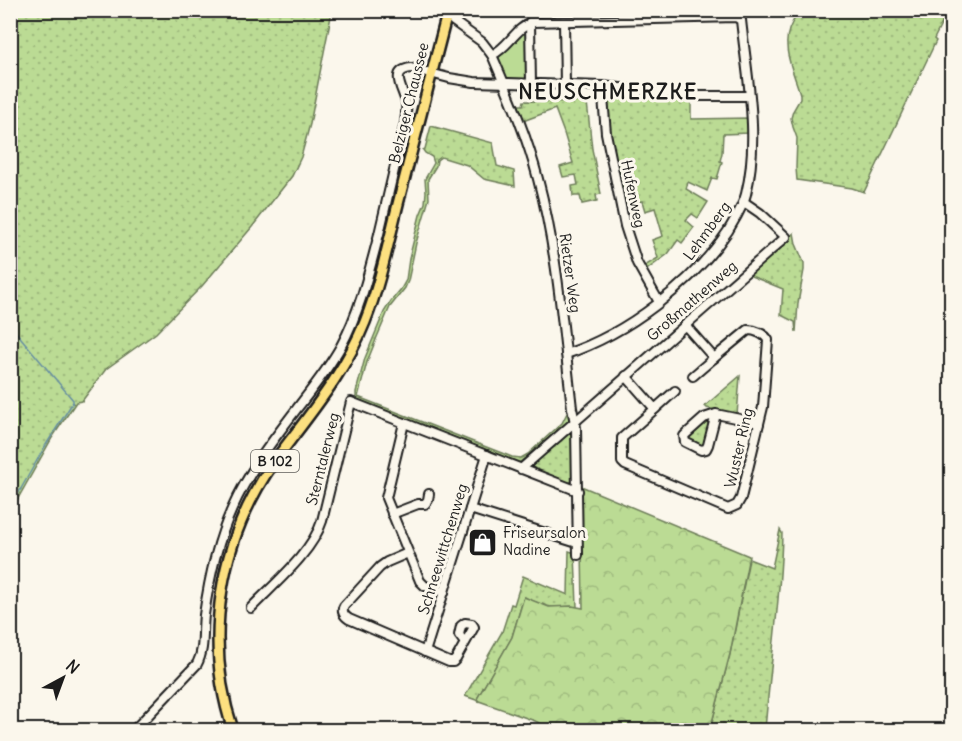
<svg xmlns="http://www.w3.org/2000/svg" width="962" height="741" viewBox="0 0 962 741" font-family="Delius,sans-serif">
	<defs>
		<pattern id="grass-dots" width="8" height="8" patternUnits="userSpaceOnUse" patternTransform="scale(1.5)"><rect width="8" height="8" fill="#bbdb94"/><path d="M2 2h.1M6 6h.1" fill="none" stroke="#a0bb7f" stroke-width="1.8" stroke-linecap="round"/></pattern>
		<pattern id="forest-crowns" width="20" height="18" patternUnits="userSpaceOnUse" patternTransform="scale(1.5)"><rect width="20" height="18" fill="#bbdb94"/><path d="M2 6a3 3 0 1 1 6 0M12 15a3 3 0 1 1 6 0" fill="none" stroke="#a0bb7f"/></pattern>
	</defs>
	<rect width="100%" height="100%" fill="#fbf7ec"/>
	<filter id="ink" filterUnits="userSpaceOnUse"><feTurbulence type="fractalNoise" baseFrequency=".0167" numOctaves="2"/><feDisplacementMap in="SourceGraphic" scale="12" xChannelSelector="R" yChannelSelector="G"/><feConvolveMatrix kernelMatrix="1 2 1 2 8 2 1 2 1" color-interpolation-filters="sRGB"/></filter>
	<g filter="url(#ink)">
		<g fill="url(#grass-dots)" stroke="#6c7c58" stroke-width="1.5">
			<polygon points="11,10 332,11 310,124 301,157 292,176 252,227 202,286 156,333 106,369 82,401 76,402 52,438 11,511"/>
			<path d="M800,11H948L934,39L936,41L864,192L852,188L797,180L796,168L797,138L793,127L791,118L793,111L800,99V94C794,72 779,46 792,23C794,19 798,15 800,11Z"/>
			<polygon points="606,90 691,99 691,119 749,118 749,133 723,134 722,153 720,161 722,162 717,179 712,178 707,191 688,182 686,189 708,202 698,218 692,214 686,220 694,227 682,243 678,240 668,254 645,271 643,267 658,258 652,240 663,236 655,208 645,211 642,201 624,206 612,145"/>
			<polygon points="524,101 587,102 592,149 601,194 596,195 597,201 582,204 580,196 573,196 572,186 578,185 576,175 563,177 560,167 573,163 564,133 555,109 523,121 517,105 523,105"/>
			<polygon points="431,126 493,143 497,166 514,171 515,186 484,179 467,165 441,157 437,160 436,166 428,179 429,199 416,243 408,281 405,288 390,307 377,337 367,362 358,397 512,457 521,458 528,454 562,423 568,411 567,385 551,252 544,223 547,223 552,248 572,416 568,422 519,463 514,463 361,403 356,398 356,392 365,358 384,312 391,301 401,289 406,280 409,259 420,215 425,203 426,192 425,179 434,163 432,157 425,153 423,150 425,149"/>
			<polygon points="794,233 796,244 804,263 804,270 798,303 796,332 795,322 781,315 783,289 746,274"/>
			<polygon points="740,376 737,415 707,408 705,406"/>
			<polygon points="709,418 711,420 710,431 707,431 704,441 707,444 705,447 689,443 687,436 689,433 691,435 699,429 700,425"/>
			<polygon points="571,430 573,430 573,481 568,483 533,470 532,464"/>
			<path d="M780,530L782,533C781,598 770,665 765,730H710L730,654L749,559L772,568Z"/>
			<path d="M569,551L575,553L577,607C568,605 561,608 552,607C543,606 533,601 524,597L512,637L478,697L479,701L465,696L502,632L511,604L514,605L523,576L568,595Z"/>
		</g>
		<polygon fill="url(#forest-crowns)" stroke="#6c7c58" stroke-width="1.5" points="581,486 749,556 730,654 710,730 548,730 541,724 535,721 479,701 477,699 512,637 524,597 549,607 572,606 583,608"/>
		<path fill="#bbdb94" stroke="#6c7c58" stroke-width="1.5" d="M527,26L530,82C504,81 506,84 497,59L499,55Z"/>
		<g fill="none" stroke-linecap="round" stroke-linejoin="round">
			<polyline stroke="#678fa2" stroke-width="1.5" points="10,325 73,400 73,402 44,448 10,508"/>
			<defs>
				<g id="minor">
					<path d="M453,21L482,42L492,55C509,95 527,136 538,179C558,254 563,331 572,408L576,428L578,555"/>
					<polyline points="564,21 565,85"/>
					<polyline points="530,22 531,84"/>
					<path d="M492,55C509,47 515,28 533,22L736,17L741,20C747,77 760,137 746,194C743,207 735,219 728,231C693,283 627,334 566,354"/>
					<polyline points="602,86 606,133 625,226 637,263 659,302"/>
					<polyline points="626,376 655,409 675,391"/>
					<polyline points="693,376 714,358"/>
					<path d="M655,409L622,438V462L625,465L728,509L737,505L741,498L763,407L768,340C765,334 755,330 748,330L714,358L685,325"/>
					<polyline points="716,414 704,418 686,434 684,436 685,442 701,450 706,449 708,445 716,414 759,423"/>
					<polyline points="404,423 386,498 420,581 425,586 444,592"/>
					<polyline points="521,469 786,237 760,213 744,202"/>
					<polyline points="470,509 577,543"/>
					<polyline points="392,514 418,504 425,504 428,500 429,494"/>
					<path d="M408,553L387,562L380,567L344,606C341,611 344,616 349,619L449,662H453L456,659L474,627L472,624L465,623L461,626L459,635L465,643"/>
					<path d="M251,608C274,584 312,553 322,521L351,402L578,491"/>
					<polyline points="425,652 487,455"/>
					<path d="M134,730L197,664C205,649 202,631 204,615C209,579 217,542 232,509C249,470 276,436 302,402C316,384 330,366 341,346C360,311 369,272 379,234C388,197 396,160 405,123C406,116 407,110 406,103C404,90 388,71 411,68L449,78L474,82L602,86L692,96H749"/>
				</g>
				<path id="major" d="M233,730C203,640 219,540 274,462C307,417 344,375 365,322C380,284 388,244 398,204C415,140 431,75 448,10"/>
			</defs>
			<use href="#minor" stroke="#1c1c1c" stroke-width="12"/>
			<use href="#major" stroke="#1c1c1c" stroke-width="14"/>
			<use href="#minor" stroke="#fbf7ec" stroke-width="8"/>
			<use href="#major" stroke="#fce080" stroke-width="9"/>
		</g>
	</g>
	<defs>
		<symbol id="shop-square" viewBox="-11 -11 22 22"><rect x="-9" y="-9" width="18" height="18" rx="4" fill="#1c1c1c" stroke="#fbf7ec"/><path d="M-5-2.5h2.3a2.7 3.5 0 0 1 5.4 0H5L5.5 6h-11ZM-1.5-2.5h3a1.5 2.3 0 0 0-3 0Z" fill="#fff"/></symbol>
	</defs>
	<g fill-rule="evenodd">
		<use href="#shop-square" x="466" y="526" width="33" height="33"/>
	</g>
	<g text-anchor="middle" stroke-width="6" stroke-linejoin="round" paint-order="stroke">
		<rect fill="#fbf7ec" stroke="#5f5e5a" stroke-width="1.5" x="251" y="450" width="48" height="22" rx="4.5"/>
		<g font-size="14" font-weight="bold" fill="#1c1c1c">
			<text x="275" y="466">B 102</text>
		</g>
		<g font-size="15" fill="#1c1c1c" stroke="#fbf7ec">
			<text transform="translate(409 103) rotate(-76)" y="5">Belziger Chaussee</text>
			<text transform="translate(633 194) rotate(78)" y="5">Hufenweg</text>
			<text transform="translate(707 231) rotate(-54)" y="5">Lehmberg</text>
			<text transform="translate(570 273) rotate(82)" y="5">Rietzer Weg</text>
			<text transform="translate(692 301) rotate(-41)" y="5">Großmathenweg</text>
			<text transform="translate(739 448) rotate(-77)" y="5">Wuster Ring</text>
			<text transform="translate(323 459) rotate(-76)" y="5">Sterntalerweg</text>
			<text transform="translate(443 549) rotate(-73)" y="5">Schneewittchenweg</text>
		</g>
		<g font-size="15" fill="#1c1c1c" stroke="#fbf7ec" text-anchor="start">
			<text x="503" y="538">Friseursalon<tspan x="503" dy="17">Nadine</tspan></text>
		</g>
		<g font-size="21" font-weight="bold" letter-spacing="1.5" fill="#1c1c1c" stroke="#fbf7ec">
			<text x="608" y="99">NEUSCHMERZKE</text>
		</g>
	</g>
	<rect width="962" height="741" fill="none" stroke="#fbf7ec" stroke-width="36"/>
	<rect x="18" y="18" width="926" height="705" fill="none" stroke="#1c1c1c" stroke-width="2" filter="url(#ink)"/>
	<g transform="translate(63 678) rotate(41)" stroke="#fbf7ec" stroke-width="4.5" paint-order="stroke">
	<path d="M0-4.5L10 22L0 15L-10 22Z" fill="#1c1c1c"/>
	<text y="-9" font-size="16" font-weight="bold" text-anchor="middle" fill="#1c1c1c">N</text>
	</g>
</svg>
